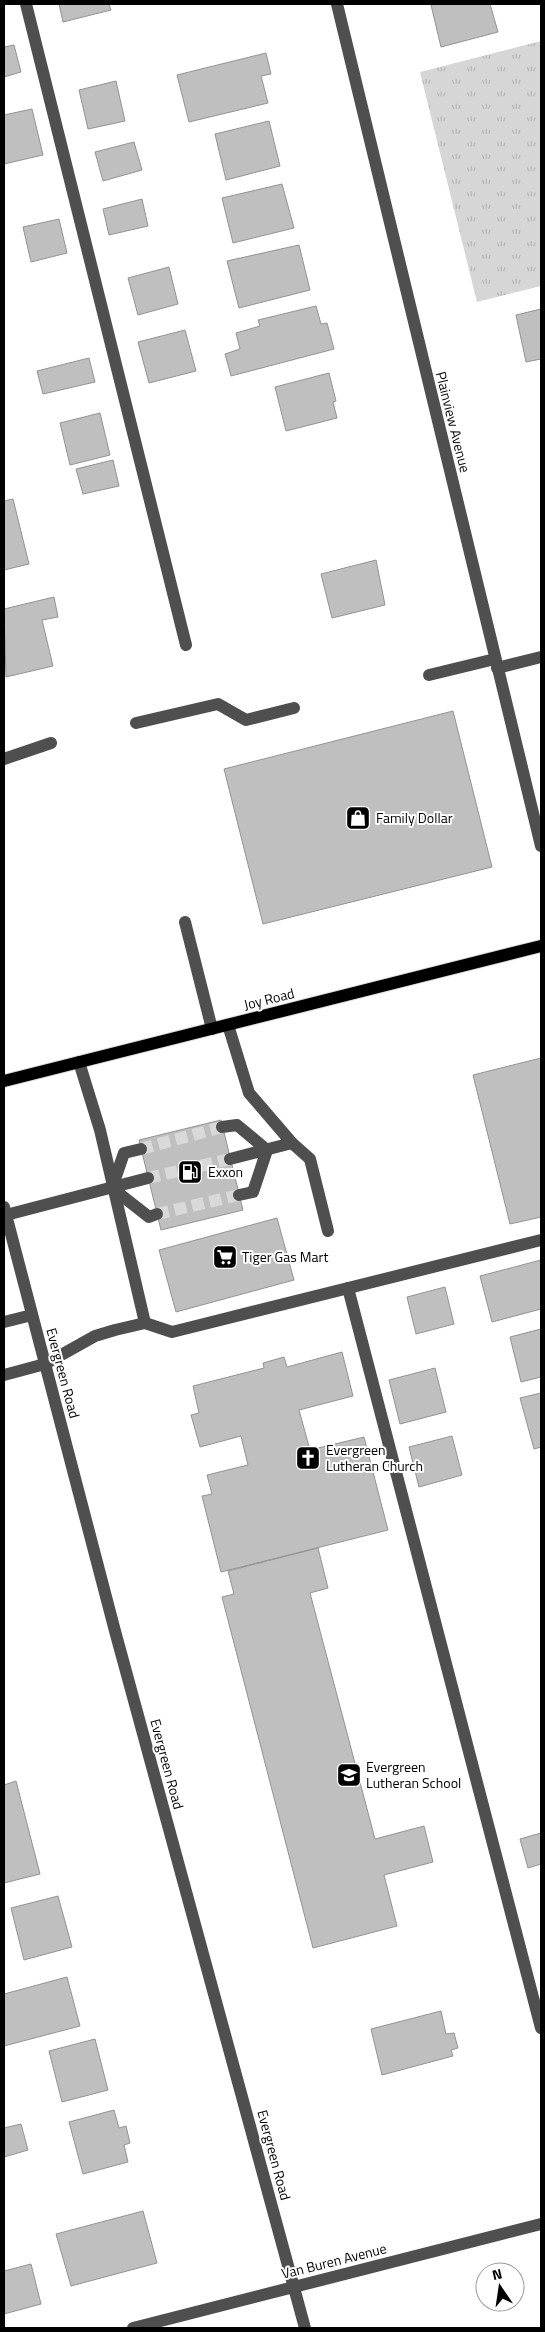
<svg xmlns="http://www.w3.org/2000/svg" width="545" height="2332" viewBox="0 0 545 2332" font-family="'Titillium Web',sans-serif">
	<defs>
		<pattern id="grass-tufts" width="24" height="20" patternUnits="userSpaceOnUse" patternTransform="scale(1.25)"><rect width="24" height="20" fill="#d6d6d6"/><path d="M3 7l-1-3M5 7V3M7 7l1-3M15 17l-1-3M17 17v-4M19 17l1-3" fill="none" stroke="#b6b6b6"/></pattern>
	</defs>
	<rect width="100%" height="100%" fill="#fff"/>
	<polygon fill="url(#grass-tufts)" points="541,41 541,286 477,302 420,72"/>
	<g fill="#bfbfbf" stroke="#939393">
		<polygon points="59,4 109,4 111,10 63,22"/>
		<polygon points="436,4 490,4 498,32 441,47 431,5"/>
		<polygon points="14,45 21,72 4,77 4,47"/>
		<polygon points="266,53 271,74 261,76 268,103 189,122 177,75"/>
		<polygon points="116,81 125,121 88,129 79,90"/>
		<polygon points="32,109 43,155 4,164 4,115"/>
		<polygon points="269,121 280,166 226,180 215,134"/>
		<polygon points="134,142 142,170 103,181 95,152"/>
		<polygon points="282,184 294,228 233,243 222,198"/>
		<polygon points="142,199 148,226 109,235 103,209"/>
		<polygon points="59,219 67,253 31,262 23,227"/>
		<polygon points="299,245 310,290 239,308 227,261"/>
		<polygon points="169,267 178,304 138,315 128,278"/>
		<polygon points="316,306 321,324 327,323 334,349 231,376 225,354 240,349 236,333 260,326 258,320"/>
		<polygon points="541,309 541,359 526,362 516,315"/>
		<polygon points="185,330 196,371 149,383 138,342"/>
		<polygon points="89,358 95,382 43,394 37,371"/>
		<polygon points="329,373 336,401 333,402 337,418 286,431 275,387"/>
		<polygon points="100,413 110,455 70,465 60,423"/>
		<polygon points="113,460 119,486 83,494 76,469"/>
		<polygon points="13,499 29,564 4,570 4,501"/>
		<polygon points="376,560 385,605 332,618 321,574"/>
		<polygon points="54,597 58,617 42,620 53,666 6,677 4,609"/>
		<polygon points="453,711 492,867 263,924 224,769"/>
		<polygon points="541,1058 541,1217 510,1224 473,1075"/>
		<polygon points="221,1120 243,1210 161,1230 139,1140"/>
		<polygon points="277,1218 294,1280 176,1312 159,1250"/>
		<polygon points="541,1260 541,1309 492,1322 480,1276"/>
		<polygon points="445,1287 454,1324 416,1334 407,1297"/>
		<polygon points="541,1329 541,1377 521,1382 510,1337"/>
		<polygon points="342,1352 353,1396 299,1410 310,1450 364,1437 388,1530 221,1572 202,1496 212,1494 207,1475 248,1465 241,1436 200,1447 191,1415 199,1413 193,1386 264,1368 263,1363 284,1357 287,1367"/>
		<polygon points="435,1368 446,1412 400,1424 389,1380"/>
		<polygon points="541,1393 541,1447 534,1449 520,1398"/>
		<polygon points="452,1436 462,1475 419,1487 409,1447"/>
		<polygon points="318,1548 328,1588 310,1593 375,1839 424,1826 433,1862 384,1875 397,1926 313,1948 222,1597 234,1594 228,1571"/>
		<polygon points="16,1781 40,1874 4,1883 4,1785"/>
		<polygon points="541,1833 541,1864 528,1868 520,1839"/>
		<polygon points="58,1896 72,1947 24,1960 11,1908"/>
		<polygon points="67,1977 80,2026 4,2046 4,1994"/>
		<polygon points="441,2011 446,2034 454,2033 458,2048 451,2050 453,2056 382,2075 371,2029"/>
		<polygon points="95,2039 108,2090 62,2102 49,2051"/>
		<polygon points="114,2110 119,2128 126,2126 130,2143 124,2145 128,2162 83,2174 69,2122"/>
		<polygon points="21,2124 28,2150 4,2157 4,2128"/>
		<polygon points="143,2211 157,2263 71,2286 56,2234"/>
		<polygon points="31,2264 41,2304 4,2314 4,2271"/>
	</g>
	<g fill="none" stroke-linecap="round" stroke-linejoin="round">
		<g stroke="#d9d9d9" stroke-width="12" stroke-dasharray="12 6" stroke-linecap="butt">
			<polyline points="141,1149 222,1127"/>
			<polyline points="148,1178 230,1159"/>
			<polyline points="157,1214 239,1195"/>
		</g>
		<defs>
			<polyline id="major" points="4,1081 541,946"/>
		</defs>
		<use href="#major" stroke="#dbdbdb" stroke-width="14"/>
		<g stroke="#4f4f4f" stroke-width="12">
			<polyline points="26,4 186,645"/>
			<polyline points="337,4 541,846"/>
			<polyline points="497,668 541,657"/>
			<polyline points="429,675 495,659"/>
			<polyline points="136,723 218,704 246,720 294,708"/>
			<polyline points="4,759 51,743"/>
			<polyline points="185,922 212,1029"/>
			<polyline points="228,1025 249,1093 292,1143 230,1159"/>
			<polyline points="79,1062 100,1130 145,1323"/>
			<polyline points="222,1127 237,1125 267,1150 253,1192 239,1195"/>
			<polyline points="292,1143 310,1159 328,1231"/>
			<polyline points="141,1149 124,1153 112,1188 149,1217 157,1214"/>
			<polyline points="4,1207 115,1631 305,2328"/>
			<polyline points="6,1215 148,1178"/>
			<polyline points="348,1288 541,2028"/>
			<polyline points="4,1322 32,1315"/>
			<polyline points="4,1375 45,1364 95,1336 115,1330 145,1323 172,1332 541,1240"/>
			<polyline points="133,2328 541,2224"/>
		</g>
		<use href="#major" stroke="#000" stroke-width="12"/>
	</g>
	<defs>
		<symbol id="shop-square" viewBox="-11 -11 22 22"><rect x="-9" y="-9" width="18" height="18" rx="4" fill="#000" stroke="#fff"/><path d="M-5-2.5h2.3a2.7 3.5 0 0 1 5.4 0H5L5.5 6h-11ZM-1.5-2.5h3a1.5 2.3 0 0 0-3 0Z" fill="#fff"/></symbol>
		<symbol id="fuel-square" viewBox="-11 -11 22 22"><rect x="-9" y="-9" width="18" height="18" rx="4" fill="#000" stroke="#fff"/><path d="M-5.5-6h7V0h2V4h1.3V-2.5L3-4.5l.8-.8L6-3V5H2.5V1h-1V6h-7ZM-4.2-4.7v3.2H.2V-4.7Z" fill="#fff"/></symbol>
		<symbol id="supermarket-square" viewBox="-11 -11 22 22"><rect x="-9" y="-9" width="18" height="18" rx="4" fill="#000" stroke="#fff"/><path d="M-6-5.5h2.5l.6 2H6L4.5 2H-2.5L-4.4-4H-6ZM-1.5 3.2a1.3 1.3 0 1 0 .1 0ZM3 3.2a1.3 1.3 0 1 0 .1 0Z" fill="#fff"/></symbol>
		<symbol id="church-square" viewBox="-11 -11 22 22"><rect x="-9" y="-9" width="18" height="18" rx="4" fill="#000" stroke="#fff"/><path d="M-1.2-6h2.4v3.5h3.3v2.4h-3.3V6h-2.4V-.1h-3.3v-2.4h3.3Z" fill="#fff"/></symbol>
		<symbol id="school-square" viewBox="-11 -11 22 22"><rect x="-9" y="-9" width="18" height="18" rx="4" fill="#000" stroke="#fff"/><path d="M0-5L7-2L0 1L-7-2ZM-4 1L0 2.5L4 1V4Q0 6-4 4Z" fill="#fff"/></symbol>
	</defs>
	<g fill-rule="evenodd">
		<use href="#shop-square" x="344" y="804" width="28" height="28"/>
		<use href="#fuel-square" x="176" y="1158" width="28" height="28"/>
		<use href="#supermarket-square" x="211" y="1243" width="28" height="28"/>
		<use href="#church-square" x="294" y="1444" width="28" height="28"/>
		<use href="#school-square" x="335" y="1761" width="28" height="28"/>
	</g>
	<g text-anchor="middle" stroke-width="4" stroke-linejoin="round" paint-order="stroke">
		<g font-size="14" fill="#000" stroke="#fff">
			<text transform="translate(453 422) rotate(76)" y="5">Plainview Avenue</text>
			<text transform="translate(269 999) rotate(-14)" y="5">Joy Road</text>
			<text transform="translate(63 1373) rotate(75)" y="5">Evergreen Road</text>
			<text transform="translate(167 1764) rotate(75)" y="5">Evergreen Road</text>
			<text transform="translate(274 2155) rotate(75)" y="5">Evergreen Road</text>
			<text transform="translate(334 2261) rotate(-14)" y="5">Van Buren Avenue</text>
		</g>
		<g font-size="14" fill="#000" stroke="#fff" text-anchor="start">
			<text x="376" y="823">Family Dollar</text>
			<text x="208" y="1177">Exxon</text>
			<text x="242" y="1262">Tiger Gas Mart</text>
			<text x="326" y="1455">Evergreen<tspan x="326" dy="16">Lutheran Church</tspan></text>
			<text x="366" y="1772">Evergreen<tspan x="366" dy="16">Lutheran School</tspan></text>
		</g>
	</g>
	<rect width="545" height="2332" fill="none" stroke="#000000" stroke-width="10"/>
	<g transform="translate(500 2287) rotate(347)"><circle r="24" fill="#ffffff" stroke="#999999"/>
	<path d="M0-4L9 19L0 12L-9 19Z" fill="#000000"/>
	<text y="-8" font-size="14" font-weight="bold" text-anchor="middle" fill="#000000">N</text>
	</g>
</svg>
